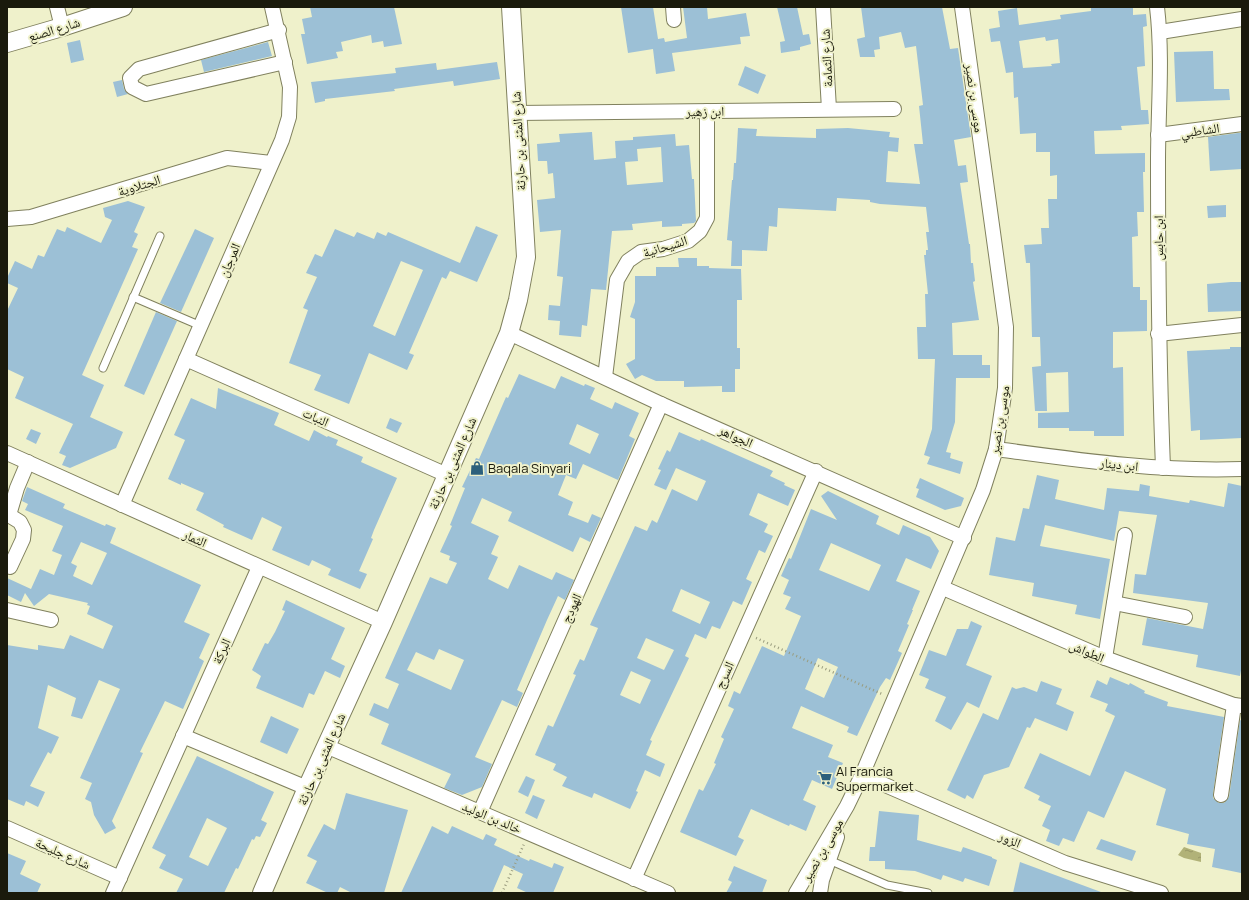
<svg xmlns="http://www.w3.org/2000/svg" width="1249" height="900" viewBox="0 0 1249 900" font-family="Manrope,'Noto Naskh Arabic',sans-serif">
	<defs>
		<pattern id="water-ripples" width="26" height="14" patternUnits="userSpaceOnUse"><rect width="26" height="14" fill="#b1b278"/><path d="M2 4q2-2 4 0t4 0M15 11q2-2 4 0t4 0" fill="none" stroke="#989867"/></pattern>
	</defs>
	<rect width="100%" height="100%" fill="#eff1cb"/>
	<polygon fill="url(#water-ripples)" points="1184,847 1201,853 1201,862 1184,858 1178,855"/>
	<g fill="#9cc0d6" fill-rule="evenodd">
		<polygon points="310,7 394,7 402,44 384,47 383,41 372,43 371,35 341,42 343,51 336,52 338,58 307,64 301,34 305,34 302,19 312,17"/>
		<polygon points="621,7 653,7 658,39 664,38 665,42 687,38 683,7 707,7 708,19 746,13 750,36 740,37 741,44 672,53 675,71 656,74 653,49 628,53"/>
		<polygon points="777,7 797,7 803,35 809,34 811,44 800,47 800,50 781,53 780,42 785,41"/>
		<polygon points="861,7 942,7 950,49 958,48 971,137 954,140 958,166 966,165 968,182 960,183 969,244 970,244 971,263 973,263 975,281 973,282 979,320 952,323 953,355 982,355 982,365 990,365 990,378 956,378 955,422 946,452 951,453 950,458 963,462 960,474 927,464 930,457 924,455 932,429 935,359 918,359 917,327 926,327 925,294 928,294 924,255 926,255 926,250 928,250 926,232 929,232 926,207 880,204 870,202 870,200 837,198 836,211 778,208 777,227 769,226 767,251 742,250 742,266 731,266 732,241 727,240 732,180 733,180 734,163 736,163 738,128 757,129 756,136 816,138 816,129 848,128 890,132 889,137 899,138 898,152 888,151 886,182 920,184 914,144 923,144 919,106 923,105 916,46 905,48 901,32 879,37 880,49 874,50 875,57 860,57 857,39 865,37"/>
		<path d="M1091,7L1133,8V15L1146,14L1147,26L1143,27L1145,66L1137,67L1141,110H1148L1149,124L1121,126L1122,130L1094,131L1095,154L1145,153V172H1143L1144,212H1137L1138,236L1132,237L1133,287H1140V300H1147V331L1113,332V368L1123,367L1124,436H1094V431H1069V428H1038V413L1069,412L1068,372L1046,373L1047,411H1035L1032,367L1041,366L1040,337H1032L1030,263H1026L1024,245L1042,244L1041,228H1049L1048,199H1057V175L1050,176V152H1036V133L1020,134L1018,97L1014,98L1013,72L1006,73L1000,41L991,42L989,29L1000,27L998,11L1017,8L1019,25L1061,19L1060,15L1091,11ZM1045,37L1046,41L1058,39L1060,63L1051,64L1052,66L1023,68L1019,41Z"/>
		<polygon points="80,40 84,60 71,63 67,43"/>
		<polygon points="268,42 272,56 204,72 201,60"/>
		<polygon points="1213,51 1214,89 1229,89 1230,100 1176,102 1174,52"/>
		<polygon points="497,62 500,79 454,86 453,81 394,89 395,91 325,99 325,101 315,103 311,82 396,73 395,68 436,63 437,70"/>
		<polygon points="745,66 766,75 758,94 738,85"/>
		<polygon points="122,80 124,89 128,94 117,97 113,82"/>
		<path d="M592,132L594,160L616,158L615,141L633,140V137L675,134L676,146L689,145L692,179H694L696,221L694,223L682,224V226L662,227V221L632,224L633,230L612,231L606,290L591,289L587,326L582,325L581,337L559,335L560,321L548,320L549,305L560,306L563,277L557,276L561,230L540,232L537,200L555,198L553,173L548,174L547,161H538L537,144L560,142L559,134ZM661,147L663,182L627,185L625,162L638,161L637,149Z"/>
		<polygon points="1238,133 1242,133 1242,169 1210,171 1208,137"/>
		<polygon points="128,201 145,207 134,232 138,234 132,247 138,249 82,375 104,385 90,417 123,432 116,448 70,468 62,465 66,456 59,453 73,424 15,398 24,377 7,369 7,311 18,288 7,283 7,278 15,261 32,269 38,255 44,257 57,229 65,232 67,227 101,243 112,220 105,217 103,208"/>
		<polygon points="1226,205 1226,217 1208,218 1207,206"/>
		<path d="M476,226L498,235L477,282L450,271L446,279L442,277L409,353L414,355L407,370L369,353L349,404L314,390L321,375L289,363L308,310L303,308L317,277L306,273L315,254L322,257L335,229L354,237L357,232L374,239L377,232L386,236L388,232L460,263ZM401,261L423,270L395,336L373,326Z"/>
		<polygon points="195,229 214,238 181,312 160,303"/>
		<polygon points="678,258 697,258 697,266 709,266 709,268 741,269 742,300 737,300 737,348 740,348 740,369 735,369 735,392 722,392 722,386 684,387 684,381 656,381 642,375 635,379 626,364 635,359 635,319 630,317 635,302 635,276 656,276 656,267 679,267"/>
		<polygon points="1231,282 1242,282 1242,311 1208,312 1207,284"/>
		<polygon points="156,312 177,321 144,395 124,386"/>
		<polygon points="1230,347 1242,347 1242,438 1200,440 1200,430 1191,431 1187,351 1230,349"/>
		<path d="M519,374L555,389L561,376L584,386L585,384L595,388L590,399L612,409L615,402L639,413L629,436L635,439L618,480L583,464L576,479L566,475L558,495L573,502L568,515L588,523L592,514L601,518L590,542L580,537L573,552L508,521L512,512L482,498L471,523L499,536L491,554L498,557L488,579L508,589L519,565L552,580L556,572L574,580L565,600L558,596L547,620L517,690L523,693L517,707L502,700L475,757L492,764L482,787L462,795L444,788L451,774L381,744L389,724L369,715L374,703L388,709L399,684L385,678L430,577L447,584L457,563L449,560L450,556L440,552L452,526L450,525L465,488L462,487L476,458L479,459L506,397L508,398ZM577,424L599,434L590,454L569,444ZM439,649L464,660L451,690L407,670L416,652L434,660Z"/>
		<polygon points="218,388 279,413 274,425 309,441 314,430 327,437 328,436 338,440 336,445 363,457 361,462 397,478 374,530 371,538 373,539 359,571 367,574 360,589 328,575 331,569 312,560 309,566 272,550 282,527 262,517 252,540 223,527 224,525 196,510 204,493 181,483 181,485 168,479 185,440 174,435 191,398 216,409"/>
		<polygon points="390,418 402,423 397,433 386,428"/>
		<polygon points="31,429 41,433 36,444 26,439"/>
		<path d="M679,432L700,441L701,439L773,471L770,476L785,483L784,485L795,490L788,506L758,493L749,515L768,524L764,532L773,536L765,553L759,550L746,579L752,582L742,605L733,601L720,629L712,626L706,639L695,634L685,656L689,658L650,740L652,741L646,755L665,764L660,777L645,770L636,791L638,792L630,809L594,793L592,798L562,786L567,777L553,770L556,764L535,755L548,725L553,727L576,675L573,674L580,659L584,661L598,628L590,625L635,526L647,531L652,520L657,523L672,489L697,501L706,481L676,468L666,490L654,485L661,470L658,469L667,450L670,452ZM681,589L710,602L700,624L672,611ZM646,638L674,650L664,670L637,658ZM631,671L651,680L640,704L620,695Z"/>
		<polygon points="1037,475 1059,480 1055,499 1104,510 1107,488 1139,491 1140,484 1150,486 1149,496 1189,503 1190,500 1224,507 1228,483 1242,486 1242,665 1240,676 1196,667 1198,655 1142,645 1147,618 1203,629 1208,603 1133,593 1135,574 1146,575 1157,515 1119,511 1114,541 1045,525 1040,546 1110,559 1100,619 1075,614 1077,605 1032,596 1034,583 989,575 996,537 1015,541 1023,508 1029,509"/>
		<polygon points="920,478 964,498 961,506 945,510 916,497 919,489 916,488"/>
		<path d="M27,487L65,504L63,508L105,526L106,524L116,528L110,543L201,585L184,622L210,634L199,658L204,661L183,709L165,701L140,752L143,753L112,821L116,828L105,834L94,815L91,802L85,799L92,783L80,778L120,689L99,680L82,719L71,716L76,698L48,685L38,728L59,737L51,754L48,752L30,786L45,792L38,807L26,801L24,806L7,799V645L38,650V645L64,649L70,635L103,649L113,626L87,614L90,606L87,605L88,603L49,594L34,606L25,593L21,602L7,595V578L31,589L40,569L54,575L62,555L52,551L63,526L25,510L28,504L22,501ZM81,542L107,553L92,585L73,576L77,566L71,563Z"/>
		<path d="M828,491L879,516L876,524L899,535L903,525L930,537L939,551L931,569L906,558L896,581L920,591L912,610H913L907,624L909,625L898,651L902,653L890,680L886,678L880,687L857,736L847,732L849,727L801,706L792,728L833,745L828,757L843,763L832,789L812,780L803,800L816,806L806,831L790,824L789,826L751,809L738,837L744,840L736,856L680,832L699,789L703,791L716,764L714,763L724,739L721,737L734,709L728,706L734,691L740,694L762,646L784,656L801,616L785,609L791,597L783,594L789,580L781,576L789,558L791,559L811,509L837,520L821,496ZM831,543L881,565L869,591L819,570ZM818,658L838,667L824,698L805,689Z"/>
		<polygon points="286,600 345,628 331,659 345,666 340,678 325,671 314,695 309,693 303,708 256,688 261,676 252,670 265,643 268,644 275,632 285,611 282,610"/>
		<polygon points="971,621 982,626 966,665 992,676 979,708 967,702 951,730 935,721 946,697 925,688 929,679 919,675 929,650 946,656 957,629 968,629"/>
		<polygon points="1110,677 1129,685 1130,683 1145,691 1144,693 1168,702 1167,706 1224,717 1213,794 1213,798 1219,803 1224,803 1229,797 1240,720 1242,721 1241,873 1212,867 1215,849 1187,844 1189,834 1156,825 1166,789 1125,771 1104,818 1088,811 1074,842 1063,838 1059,846 1046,841 1050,830 1042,826 1051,806 1038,800 1040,796 1024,788 1040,753 1090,776 1115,716 1105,711 1108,704 1090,697 1097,680 1107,685"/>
		<polygon points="1041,681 1062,689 1056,704 1074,712 1067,731 1035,718 1030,728 1027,727 1009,767 984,775 973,799 967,795 965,799 947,790 983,713 998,720 1012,687 1016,689 1024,687 1037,692"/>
		<polygon points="271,716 299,729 287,754 260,742"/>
		<path d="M197,756L274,792L261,820L267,823L260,837L256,836L254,840L252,839L238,869L236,868L224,893H176L183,879L159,868L166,855L152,848ZM207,818L227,828L208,866L189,857Z"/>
		<polygon points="526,776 535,780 528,797 518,792"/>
		<polygon points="346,793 408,810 384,893 352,893 340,887 337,893 328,893 306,883 317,861 307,856 324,824 335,830"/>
		<polygon points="533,795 545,800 537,819 525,813"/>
		<polygon points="879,811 919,815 917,840 961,852 963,847 992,857 992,858 997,860 989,886 965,878 963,882 943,875 941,880 915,871 885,869 885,861 869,861 870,847 875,847"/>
		<polygon points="432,826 448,834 452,826 483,840 486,834 497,839 494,845 529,861 530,859 552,868 554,863 564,867 553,893 528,893 517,888 523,874 504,865 492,893 401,893"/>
		<polygon points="1101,839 1136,851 1132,861 1096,849"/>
		<polygon points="7,853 26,861 20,874 41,884 37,893 7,893"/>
		<polygon points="1020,862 1101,892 1100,893 1013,893"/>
		<polygon points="734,866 767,880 762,893 726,893 732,882 728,880"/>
	</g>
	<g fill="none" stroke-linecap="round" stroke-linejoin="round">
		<defs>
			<g id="service">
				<polyline points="133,297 201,326"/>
				<polyline points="103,368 160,236"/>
				<polyline points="829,860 887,885 928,893"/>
			</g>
			<g id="minor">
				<polyline points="57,7 62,27"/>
				<polyline points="673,7 674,20"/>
				<polyline points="823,7 829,109"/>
				<path d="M1157,7C1163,58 1158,110 1158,162C1158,264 1159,366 1163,468"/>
				<polyline points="279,30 139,69 130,78 132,87 146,94 285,62"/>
				<polyline points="1160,32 1242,19"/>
				<polyline points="516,113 894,109"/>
				<polyline points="1158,135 1242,124"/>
				<polyline points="7,219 31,217 227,158 271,163"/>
				<polyline points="509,333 661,404 964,538"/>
				<polyline points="1158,334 1242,325"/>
				<polyline points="186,359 447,475"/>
				<polyline points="605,377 617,280 628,261 641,252 663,249 688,241 700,231 707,218 707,111"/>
				<path d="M996,449C1078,460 1159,472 1242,469"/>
				<polyline points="7,453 383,622"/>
				<polyline points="122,505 282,140 289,117 290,87 272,7"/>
				<polyline points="7,514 20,522 24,530 23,539 10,567"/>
				<polyline points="9,515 17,488 28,462"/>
				<polyline points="943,588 1105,658 1234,705 1242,706"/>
				<polyline points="1114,603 1185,617"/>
				<polyline points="7,610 51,620"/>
				<polyline points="1105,658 1125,535"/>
				<polyline points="183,736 307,788"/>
				<polyline points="326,746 668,893"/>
				<polyline points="862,775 1065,863 1161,893"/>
				<polyline points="1221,795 1234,705"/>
				<polyline points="480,812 661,404"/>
				<polyline points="7,828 120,878"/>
				<polyline points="634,879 816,471"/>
				<polyline points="113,893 259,567"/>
				<polyline points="796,893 847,806 862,775 983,490 996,449 1005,388 1006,327 962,7"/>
				<polyline points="820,893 822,880 837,837"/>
			</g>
			<g id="tertiary">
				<polyline points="7,43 62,27 123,7"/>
				<polyline points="262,893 307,788 383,622 509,333 518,300 526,257 511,7"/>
			</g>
		</defs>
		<use href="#service" stroke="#80815e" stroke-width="9"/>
		<use href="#minor" stroke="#80815e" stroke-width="16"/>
		<use href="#tertiary" stroke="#80815e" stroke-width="20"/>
		<g stroke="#999b7e" stroke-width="2.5" stroke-dasharray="1 3" stroke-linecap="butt">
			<polyline points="756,638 882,694"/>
			<polyline points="502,893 524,844"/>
		</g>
		<use href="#service" stroke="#fff" stroke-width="7"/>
		<use href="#minor" stroke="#fff" stroke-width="14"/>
		<use href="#tertiary" stroke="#fff" stroke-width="18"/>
	</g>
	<defs>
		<symbol id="shop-bare" viewBox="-9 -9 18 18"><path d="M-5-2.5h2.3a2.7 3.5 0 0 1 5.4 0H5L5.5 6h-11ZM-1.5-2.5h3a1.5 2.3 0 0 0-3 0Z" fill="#2c607c" stroke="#eff1cb" stroke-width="2.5" paint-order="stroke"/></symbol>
		<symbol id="supermarket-bare" viewBox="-9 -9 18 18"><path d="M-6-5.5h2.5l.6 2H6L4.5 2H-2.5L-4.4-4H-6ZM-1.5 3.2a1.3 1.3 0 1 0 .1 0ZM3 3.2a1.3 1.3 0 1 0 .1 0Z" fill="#2c607c" stroke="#eff1cb" stroke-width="2.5" paint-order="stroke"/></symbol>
	</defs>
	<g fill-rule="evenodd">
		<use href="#shop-bare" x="467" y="458" width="20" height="20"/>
		<use href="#supermarket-bare" x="815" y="768" width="20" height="20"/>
	</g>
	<g text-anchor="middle" stroke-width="4" stroke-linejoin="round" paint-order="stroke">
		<g font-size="13" fill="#1a1a0c" stroke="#eff1cb">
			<text transform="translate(54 29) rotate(-17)" y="5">شارع الصنع</text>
			<text transform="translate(826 58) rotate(-93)" y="5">شارع الثمامة</text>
			<text transform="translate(975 98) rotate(82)" y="5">موسى بن نصير</text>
			<text transform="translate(705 111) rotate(-1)" y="5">ابن زهير</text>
			<text transform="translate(1200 130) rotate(-8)" y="5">الشاطبي</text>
			<text transform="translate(518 141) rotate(-93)" y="5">شارع المثنى بن حارثة</text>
			<text transform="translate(139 185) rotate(-17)" y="5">الجتلاوية</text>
			<text transform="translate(1158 238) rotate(-90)" y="5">ابن حابس</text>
			<text transform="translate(665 246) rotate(-17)" y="5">الشيحانية</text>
			<text transform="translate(229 260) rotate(-67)" y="5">المرجان</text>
			<text transform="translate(316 417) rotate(24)" y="5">النبات</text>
			<text transform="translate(999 420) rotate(-81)" y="5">موسى بن نصير</text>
			<text transform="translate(736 436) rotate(24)" y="5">الجواهر</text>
			<text transform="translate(452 463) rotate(-66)" y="5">شارع المثنى بن حارثة</text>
			<text transform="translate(1119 464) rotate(6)" y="5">ابن دينار</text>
			<text transform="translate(195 538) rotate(24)" y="5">الثمار</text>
			<text transform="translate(571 608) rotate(-66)" y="5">الهودج</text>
			<text transform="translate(221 651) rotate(-66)" y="5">البركة</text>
			<text transform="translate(1087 651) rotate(23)" y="5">الطواش</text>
			<text transform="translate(724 675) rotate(-66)" y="5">السرج</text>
			<text transform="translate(321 759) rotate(-66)" y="5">شارع المثنى بن حارثة</text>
			<text transform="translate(492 817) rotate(23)" y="5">خالد بن الوليد</text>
			<text transform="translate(1010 839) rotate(23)" y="5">الزور</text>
			<text transform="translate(822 850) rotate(-60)" y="5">موسى بن نصير</text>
			<text transform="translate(63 853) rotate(24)" y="5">شارع جليحة</text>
		</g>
		<g font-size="13" fill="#1a1a0c" stroke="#eff1cb" text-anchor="start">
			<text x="488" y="473">Baqala Sinyari</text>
			<text x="836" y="776">Al Francia<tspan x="836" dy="15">Supermarket</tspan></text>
		</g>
	</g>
	<rect width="1249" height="900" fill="none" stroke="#1a1a0c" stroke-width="16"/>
</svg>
